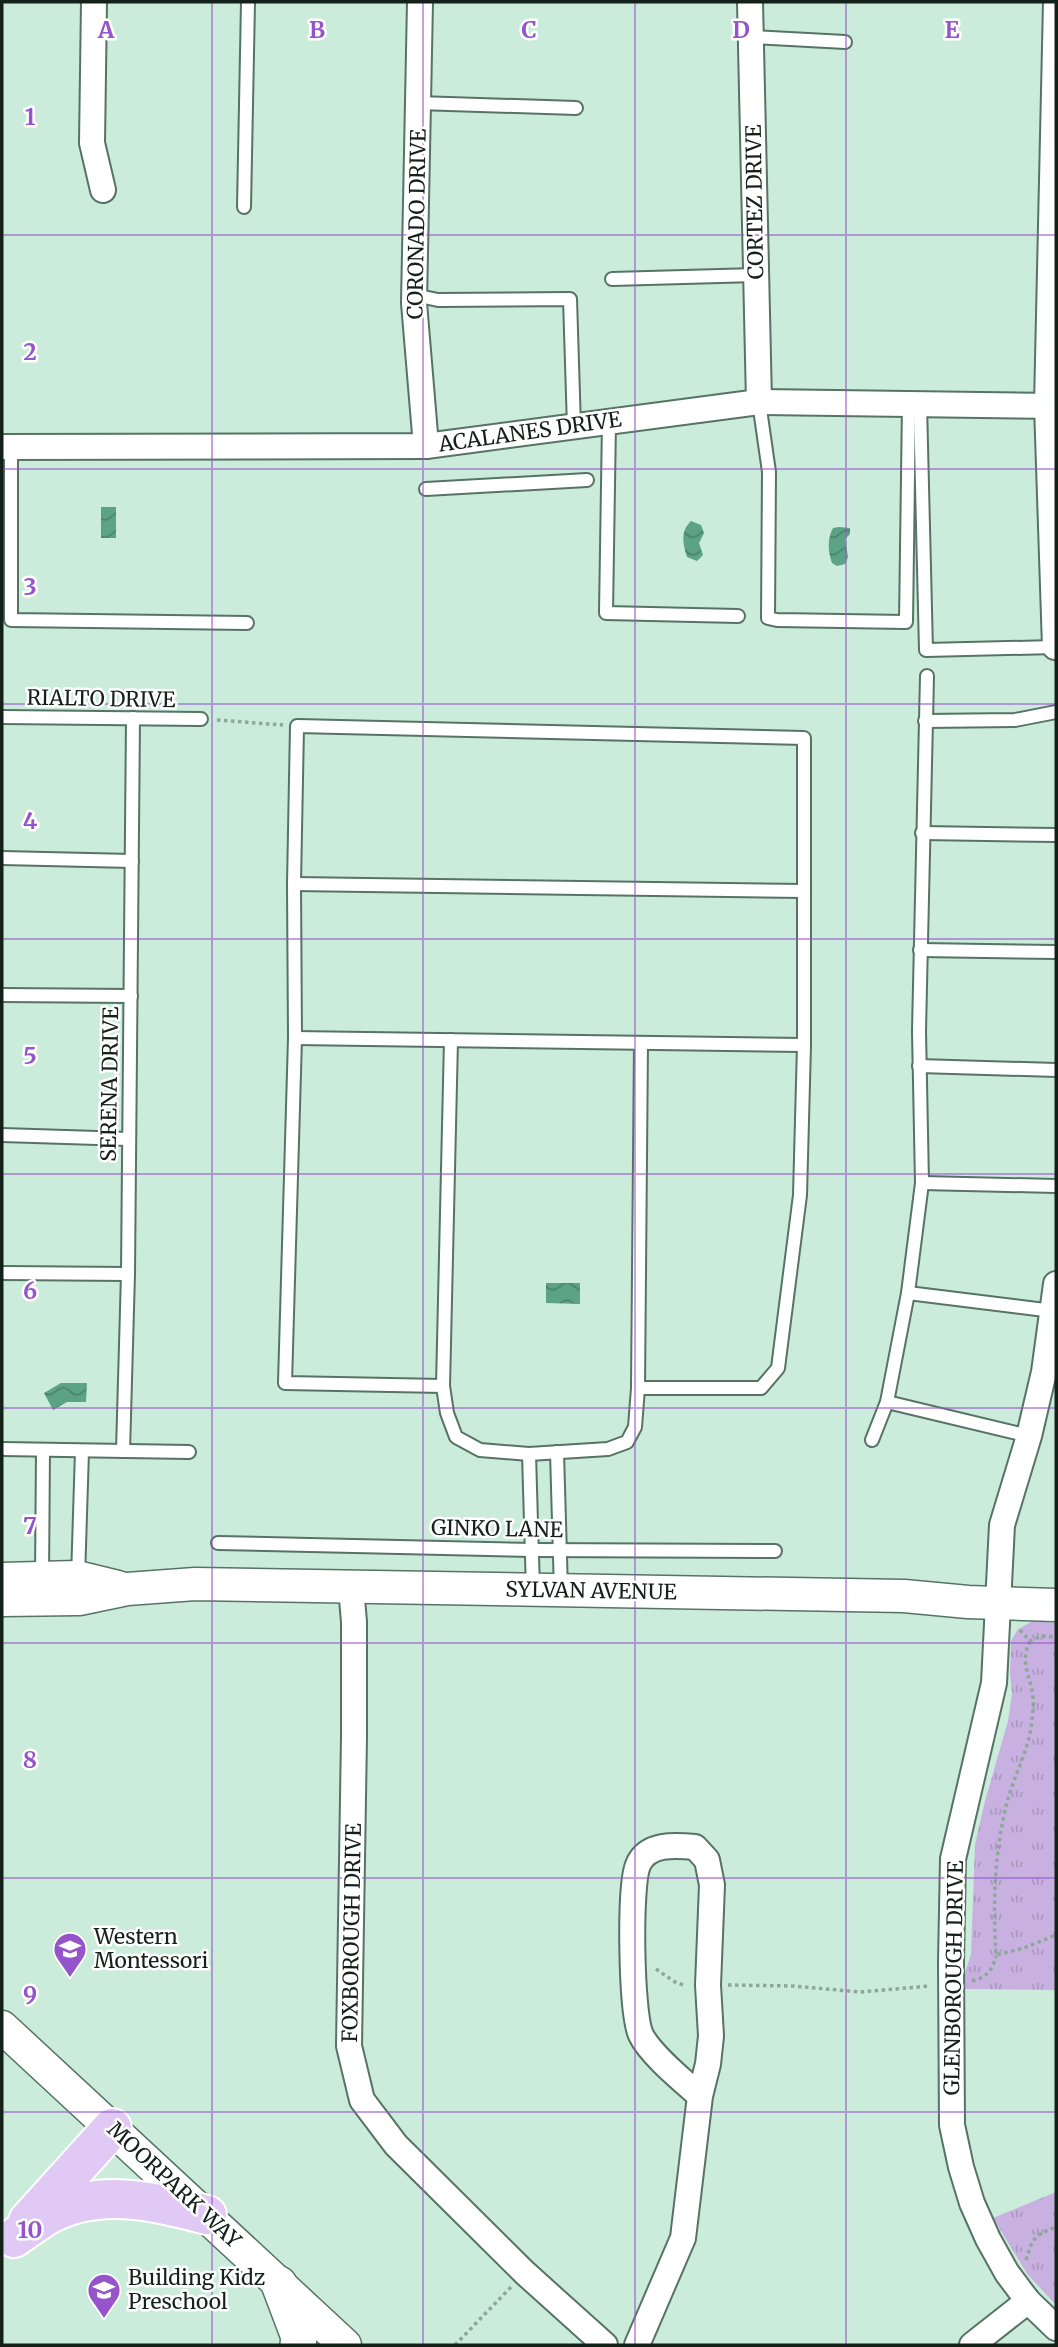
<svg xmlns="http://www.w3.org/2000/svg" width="1058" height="2347" viewBox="0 0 1058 2347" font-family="Merriweather,serif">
	<defs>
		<pattern id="grass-tufts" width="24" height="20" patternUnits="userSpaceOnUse" patternTransform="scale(1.75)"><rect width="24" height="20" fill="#c8b1e0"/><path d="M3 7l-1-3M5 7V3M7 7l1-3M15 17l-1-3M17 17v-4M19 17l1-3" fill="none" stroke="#ab98c0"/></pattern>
		<pattern id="water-waves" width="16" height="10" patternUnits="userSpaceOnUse" patternTransform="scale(1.75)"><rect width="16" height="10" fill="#5ca385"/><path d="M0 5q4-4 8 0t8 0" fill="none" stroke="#4b846c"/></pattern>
	</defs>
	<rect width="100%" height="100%" fill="#cbebdb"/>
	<g fill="url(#grass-tufts)">
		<polygon points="1033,1621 1056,1623 1056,1990 964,1989 964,1976 971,1954 975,1845 985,1801 1008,1721 1012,1693 1010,1674 1011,1641 1018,1629"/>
		<polygon points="1056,2192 1056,2305 1028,2275 993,2218"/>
	</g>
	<g fill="url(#water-waves)">
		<rect x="101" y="507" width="15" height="31"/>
		<path d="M691,521L701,525L704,533L699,543L703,555L697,561L687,557C683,544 680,531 691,521Z"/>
		<path d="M839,527L850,528V534L845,539L848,557L845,564L837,566L832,563C828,552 827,538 833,528Z"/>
		<polygon points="546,1283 580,1283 580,1304 546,1303"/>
		<polygon points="61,1383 87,1383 86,1402 67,1402 53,1410 44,1393"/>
	</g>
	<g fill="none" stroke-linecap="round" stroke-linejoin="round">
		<defs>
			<g id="service">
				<polyline points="751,37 845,42"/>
				<polyline points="418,103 576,108"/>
				<polyline points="244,207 248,2"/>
				<polyline points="612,279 756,275"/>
				<polyline points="414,295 438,300 570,299 574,427"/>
				<polyline points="759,402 769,472 768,618 777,620 906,622 909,404"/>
				<polyline points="920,404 926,650 1055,647"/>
				<polyline points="609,422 606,613 738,616"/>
				<polyline points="11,447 11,620 247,623"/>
				<polyline points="426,489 587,480"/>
				<polyline points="2,717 201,719"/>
				<polyline points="925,721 1015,720 1056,712"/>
				<polygon points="297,726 804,738 804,1045 800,1195 778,1368 761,1388 638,1388 635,1427 627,1442 608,1449 529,1454 480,1450 456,1437 447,1413 443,1386 285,1383 295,1038 294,884"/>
				<polyline points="922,833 1056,835"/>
				<polyline points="2,858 132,861"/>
				<polyline points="294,884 804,891"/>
				<polyline points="920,950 1056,952"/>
				<polyline points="2,995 131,996"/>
				<polyline points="295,1038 804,1045"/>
				<polyline points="919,1066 1056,1070"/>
				<polyline points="2,1135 129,1139"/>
				<polyline points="922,1183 1056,1186"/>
				<polyline points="2,1273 128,1274"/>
				<polyline points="908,1293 1053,1311"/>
				<polyline points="443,1386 451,1040"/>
				<polyline points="638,1388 641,1043"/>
				<polyline points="887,1402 1029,1436"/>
				<polyline points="872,1440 887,1402 908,1293 922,1183 919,1031 927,676"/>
				<polyline points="2,1449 189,1452"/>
				<polyline points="123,1451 128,1274 133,718"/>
				<polyline points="557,1452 561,1591"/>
				<polyline points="529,1454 533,1590"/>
				<polyline points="218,1543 532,1550 775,1551"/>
				<polyline points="78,1578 82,1451"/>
				<polyline points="42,1579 43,1450"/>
			</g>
			<g id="minor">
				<polyline points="94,2 92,143 103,190"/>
				<polyline points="420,2 414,303 426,446"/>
				<polyline points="750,2 759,402"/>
				<polyline points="2,447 426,446 759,402 1056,406"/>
				<polyline points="1055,647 1047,405 1056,2"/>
				<polyline points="1056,1284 1044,1372 1029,1436 1002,1525 994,1683 953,1859 951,1962 952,2125 961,2167 972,2203 988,2239 1007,2273 1028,2301 1056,2328"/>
				<polyline points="351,1587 354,1622 354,1736 349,2046 362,2100 396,2145 525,2273 605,2345"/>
				<path d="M637,2345L683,2238L700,2096L708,2064L711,2036L708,1985L712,1885L707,1860L695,1847C675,1845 647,1843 638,1865C629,1886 631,2015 641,2035C650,2054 683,2081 700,2096"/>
				<polyline points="972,2345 1028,2301"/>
			</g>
			<g id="tertiary">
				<polyline points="2,1579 77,1577 118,1587"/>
				<polyline points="2,1600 79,1599 127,1589 195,1584 904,1596 968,1602 1056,1605"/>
				<polyline points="2,2027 345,2345"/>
			</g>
			<polyline id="secondary" points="279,2284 299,2337 298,2345"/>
			<g id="motorway">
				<polyline points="28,2221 112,2128"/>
				<path d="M14,2238C24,2231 35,2223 46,2216C98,2187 153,2201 207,2215"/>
			</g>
		</defs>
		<use href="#service" stroke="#567365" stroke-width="16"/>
		<use href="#minor" stroke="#567365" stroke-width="28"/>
		<use href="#tertiary" stroke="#567365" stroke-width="35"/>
		<use href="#secondary" stroke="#567365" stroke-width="38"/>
		<use href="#motorway" stroke="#fff" stroke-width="42"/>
		<g stroke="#8da79a" stroke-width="3.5" stroke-dasharray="3.5 3.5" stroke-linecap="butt">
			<polyline points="217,720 283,725"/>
			<polyline points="1020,1630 1030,1641 1041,1636 1056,1637"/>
			<path d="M1030,1641C1019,1663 1031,1676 1033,1697C1034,1704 1033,1712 1032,1719C1030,1750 1011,1780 1005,1811C994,1858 993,1907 996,1955L1024,1948L1056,1935"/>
			<polyline points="656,1969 675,1982 686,1986"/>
			<path d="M972,1981C987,1977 992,1971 996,1956"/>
			<polyline points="728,1985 793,1986 860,1992 930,1986"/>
			<path d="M1026,2260C1033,2238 1033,2236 1056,2227"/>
			<polyline points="455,2345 511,2287"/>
		</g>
		<use href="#service" stroke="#fff" stroke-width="12"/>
		<use href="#minor" stroke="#fff" stroke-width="24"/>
		<use href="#tertiary" stroke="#fff" stroke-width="32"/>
		<use href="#secondary" stroke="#fff" stroke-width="35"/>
		<use href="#motorway" stroke="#e0caf5" stroke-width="38"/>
	</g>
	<path fill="none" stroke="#9554c9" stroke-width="2" stroke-opacity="0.55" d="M212,2V2345M423,2V2345M635,2V2345M846,2V2345M2,235H1056M2,469H1056M2,704H1056M2,939H1056M2,1174H1056M2,1408H1056M2,1643H1056M2,1878H1056M2,2112H1056"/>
	<defs>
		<symbol id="school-pin" viewBox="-11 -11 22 30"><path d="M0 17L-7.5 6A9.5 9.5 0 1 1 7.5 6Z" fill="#9554c9" stroke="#fff"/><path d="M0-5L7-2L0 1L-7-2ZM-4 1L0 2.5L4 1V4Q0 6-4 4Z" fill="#fff"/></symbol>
	</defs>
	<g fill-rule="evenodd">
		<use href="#school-pin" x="51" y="1930" width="38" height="52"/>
		<use href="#school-pin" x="85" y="2271" width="38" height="52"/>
	</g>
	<g text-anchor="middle" stroke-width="5" stroke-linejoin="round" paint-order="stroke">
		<g font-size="21" fill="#14201a" stroke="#fff">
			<text transform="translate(755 202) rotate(-91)" y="7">CORTEZ DRIVE</text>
			<text transform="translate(417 224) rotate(-89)" y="7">CORONADO DRIVE</text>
			<text transform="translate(530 432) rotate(-8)" y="7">ACALANES DRIVE</text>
			<text transform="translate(101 699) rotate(1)" y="7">RIALTO DRIVE</text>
			<text transform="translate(110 1084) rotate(-89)" y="7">SERENA DRIVE</text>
			<text transform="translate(497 1529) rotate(1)" y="7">GINKO LANE</text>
			<text transform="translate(591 1591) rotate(1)" y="7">SYLVAN AVENUE</text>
			<text transform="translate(352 1933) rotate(-89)" y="7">FOXBOROUGH DRIVE</text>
			<text transform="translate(954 1978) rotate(-89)" y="7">GLENBOROUGH DRIVE</text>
			<text transform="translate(174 2185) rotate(43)" y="7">MOORPARK WAY</text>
		</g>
		<g font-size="21" fill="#14201a" stroke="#fff" text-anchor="start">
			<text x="94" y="1944">Western<tspan x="94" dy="24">Montessori</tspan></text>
			<text x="128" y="2285">Building Kidz<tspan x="128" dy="24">Preschool</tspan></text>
		</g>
	</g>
	<g font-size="23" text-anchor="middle" font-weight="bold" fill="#9554c9" stroke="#fff" stroke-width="5" stroke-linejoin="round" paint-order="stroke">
		<text x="106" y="38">A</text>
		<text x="317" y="38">B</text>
		<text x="529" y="38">C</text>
		<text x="741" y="38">D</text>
		<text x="952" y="38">E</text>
		<text x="30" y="125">1</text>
		<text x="30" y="360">2</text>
		<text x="30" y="595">3</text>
		<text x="30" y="829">4</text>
		<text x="30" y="1064">5</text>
		<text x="30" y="1299">6</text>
		<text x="30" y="1534">7</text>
		<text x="30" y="1768">8</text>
		<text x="30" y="2003">9</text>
		<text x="30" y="2238">10</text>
	</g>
	<rect width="1058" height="2347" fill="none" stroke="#14201a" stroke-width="7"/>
</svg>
